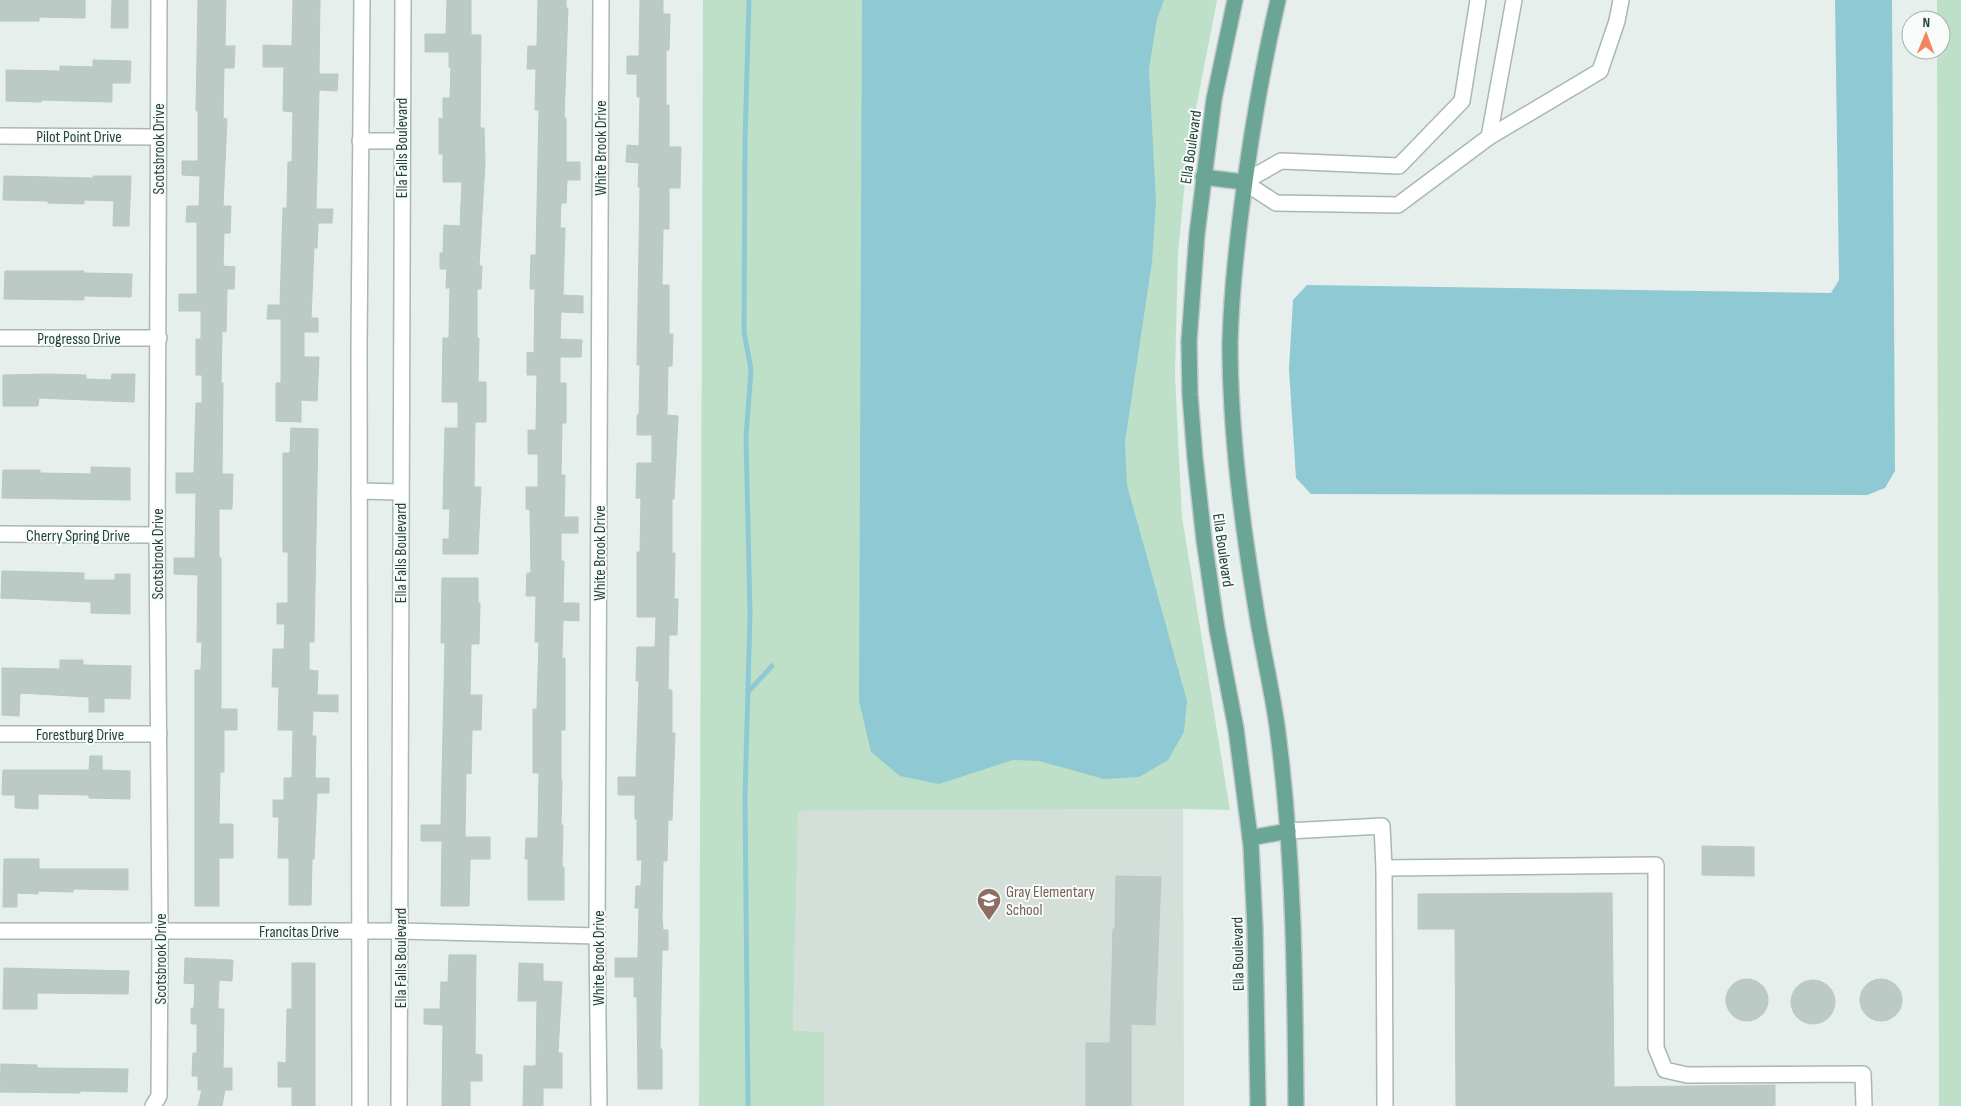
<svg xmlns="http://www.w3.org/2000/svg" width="1961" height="1106" viewBox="0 0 1961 1106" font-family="'Sofia Sans Condensed',sans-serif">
	<rect width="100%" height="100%" fill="#e6efeb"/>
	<polygon fill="#d4dfda" points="1183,809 1184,1106 824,1106 824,1032 793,1030 797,811"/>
	<g fill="#bfe0c8">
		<polygon points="703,0 1217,0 1188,150 1178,253 1175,375 1182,517 1230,810 1183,809 798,811 793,1030 824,1032 824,1106 699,1106"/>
		<polygon points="1937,0 1961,0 1961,1106 1939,1106 1937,50 1941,50 1941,20 1937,20"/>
	</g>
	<g fill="#8ec9d4">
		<polygon points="862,0 1164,0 1157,19 1149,69 1156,202 1152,262 1125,442 1127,485 1187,701 1184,732 1168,760 1139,777 1104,779 1039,761 1013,760 939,784 900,776 871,752 859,701"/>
		<polygon points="1835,0 1892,0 1895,471 1885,488 1867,495 1311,494 1296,478 1289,369 1293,300 1307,285 1831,293 1839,280"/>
	</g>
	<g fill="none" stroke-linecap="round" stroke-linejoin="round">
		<g stroke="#8ec9d4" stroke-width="5">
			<polyline points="748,692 772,666"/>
			<polyline points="748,1106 745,796 750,615 746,437 751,369 744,332 745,140 749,0"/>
		</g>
	</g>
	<g fill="#bbcac4" stroke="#b8c9c2">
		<polygon points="0,0 85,0 85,18 39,17 39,21 0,21"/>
		<polygon points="112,0 128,0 128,28 111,28"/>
		<polygon points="198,0 226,0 225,46 235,46 234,68 224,68 223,118 227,119 223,206 231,206 230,233 224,233 223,266 235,267 234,289 227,289 226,332 222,331 221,383 223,383 222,474 233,474 232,509 219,509 219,558 221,558 221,709 237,709 237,730 224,730 224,772 220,772 219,824 233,824 233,858 219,858 219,906 195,906 195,670 201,670 202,642 197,642 198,575 174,574 174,558 195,558 196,493 176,493 176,473 194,473 196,403 202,403 202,375 196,375 196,339 201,339 201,311 179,311 179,294 197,294 197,222 186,222 187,206 199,206 200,176 182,175 182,161 198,161 198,111 196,111"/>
		<polygon points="293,0 320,0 319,74 338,74 337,91 319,90 316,209 333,209 332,223 318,223 317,248 314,248 311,318 318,318 318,332 304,332 304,357 319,357 317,401 301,400 301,422 276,421 276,383 281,383 281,319 267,319 268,305 280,305 283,208 287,208 288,162 292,162 293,112 283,111 284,67 263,67 263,45 292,46"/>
		<polygon points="447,0 471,0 471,35 481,35 480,128 484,128 485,163 479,266 482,266 481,289 477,289 477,338 479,338 478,382 486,382 486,422 475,422 474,487 481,487 478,554 443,554 443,539 449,539 450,509 443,509 445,428 458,428 458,402 442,402 443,338 449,338 450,288 446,288 447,269 440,269 440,253 443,253 444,225 460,226 462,182 443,182 443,154 439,154 439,118 443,119 443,98 450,98 451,68 449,67 449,52 425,52 425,34 446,34"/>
		<polygon points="538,0 566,0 566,8 568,8 564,118 566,118 566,162 580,162 580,180 567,180 566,203 561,203 560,228 565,228 563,295 583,296 583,313 561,312 560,339 582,340 581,357 560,357 560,383 566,383 566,423 562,423 561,475 565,475 564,517 578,517 578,533 561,533 561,561 564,561 563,603 579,603 579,621 563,620 562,658 565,658 565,730 561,730 561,780 562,780 561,825 563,825 562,867 564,867 564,900 528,900 528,859 525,859 526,838 538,838 539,773 533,773 533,709 537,709 539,642 535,642 536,596 526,596 527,573 531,573 530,510 526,509 526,487 538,487 538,454 528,454 528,430 536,430 537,375 527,375 527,352 534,353 535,289 530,289 531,255 536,255 539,110 535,110 536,69 527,69 528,46 537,46"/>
		<polygon points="640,0 663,0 663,14 670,14 669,50 666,50 666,105 669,105 669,147 681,147 680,188 669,188 669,229 663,229 662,285 669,285 669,334 673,334 672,366 668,366 667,415 678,416 674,499 672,499 672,553 675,553 674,599 678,599 677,635 669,635 668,690 672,690 672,733 675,733 672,820 668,820 667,861 663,861 662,918 663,930 668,930 668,950 662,950 660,1049 662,1049 662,1089 638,1089 637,997 634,997 634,977 615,977 615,958 638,958 639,908 635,908 636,886 641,886 642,860 637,860 637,819 635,819 635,795 618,795 618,777 636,777 639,681 636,681 637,647 655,647 656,617 637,617 637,552 640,552 641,498 636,498 637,463 652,463 652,435 637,435 637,415 639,415 640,365 637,365 640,187 638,187 639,163 626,162 627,145 639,146 640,97 637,97 637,74 627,74 627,56 639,56"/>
		<polygon points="93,60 131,61 130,83 112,83 112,102 41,100 41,102 6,101 6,70 60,71 60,66 93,67"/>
		<polygon points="4,176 93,178 93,176 131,176 129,226 113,226 114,201 84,200 84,204 48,203 48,201 3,200"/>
		<polygon points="5,271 84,271 84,273 132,274 131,297 84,296 84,300 4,299"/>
		<polygon points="47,374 86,375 86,379 111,380 112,374 135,374 134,402 39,398 38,406 3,406 3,375"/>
		<polygon points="291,428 318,429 314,642 309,642 309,670 318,671 317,695 338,695 338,712 313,711 312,736 316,736 315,778 329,778 329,793 317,793 314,859 312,859 311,905 289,905 289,858 278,858 279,817 273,817 273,800 284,800 284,778 292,778 293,730 278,730 279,687 272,687 273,649 284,649 285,624 277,624 277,603 288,603 288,552 283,552 283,453 290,453"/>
		<polygon points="91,467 130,468 130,500 2,498 3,470 40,470 40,473 91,474"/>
		<polygon points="2,571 84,573 84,580 115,580 115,574 130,574 130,614 91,613 91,602 1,598"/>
		<polygon points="442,578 478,578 478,603 480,603 479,644 471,644 470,695 482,695 481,730 472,730 471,774 466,773 465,837 490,837 490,859 470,859 469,906 441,906 442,841 421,841 421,825 441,825 445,643 441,643"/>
		<polygon points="60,660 83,660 83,665 131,666 130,699 104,698 104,712 89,712 89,697 20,693 19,716 2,715 2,668 60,669"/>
		<polygon points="90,756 102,756 102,770 130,771 130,799 89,798 89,795 38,794 38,809 15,808 15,795 2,795 3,770 89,770"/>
		<polygon points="1702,846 1754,847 1754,876 1702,875"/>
		<polygon points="4,859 39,859 39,869 128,869 128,890 73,889 73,892 38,891 38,894 17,893 17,907 3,907"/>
		<polygon points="1116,876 1161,877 1155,1025 1131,1024 1131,1106 1086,1106 1086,1043 1110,1043 1113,929 1115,929"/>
		<polygon points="1612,893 1614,1087 1775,1085 1775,1106 1456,1106 1455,929 1418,929 1418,894"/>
		<polygon points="449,955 476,955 475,1054 482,1055 482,1081 470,1081 470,1106 442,1106 443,1025 424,1024 424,1009 440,1009 441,982 448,982"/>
		<polygon points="185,958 233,960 232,981 219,980 218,1009 224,1009 223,1068 232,1068 232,1090 225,1090 222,1106 198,1106 202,1090 198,1090 198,1076 192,1076 193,1053 197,1053 197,1024 191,1024 191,1008 194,1008 195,984 184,983"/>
		<polygon points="292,963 315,963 315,1106 292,1106 292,1087 278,1087 278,1062 286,1063 287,1009 292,1009"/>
		<polygon points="519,963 543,964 543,981 562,982 558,1053 562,1053 562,1088 543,1088 543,1106 523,1106 524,1066 536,1066 537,1001 518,1001"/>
		<polygon points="4,968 129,971 128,994 37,993 37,1009 3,1009"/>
		<circle cx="1881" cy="1000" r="21"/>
		<circle cx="1747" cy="1000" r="21"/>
		<circle cx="1813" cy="1002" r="22"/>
		<polygon points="1,1064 37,1065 37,1068 128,1069 127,1092 80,1091 80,1093 0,1092"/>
	</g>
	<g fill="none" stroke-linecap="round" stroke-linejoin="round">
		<defs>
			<g id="minor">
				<polyline points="1478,0 1462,101 1399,166 1281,161 1244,182 1276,203 1398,205 1489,137 1600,71 1617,21 1621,0"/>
				<polyline points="0,136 158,137"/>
				<polyline points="1489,137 1514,0"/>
				<polyline points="360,141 401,141"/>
				<polyline points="0,338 159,338"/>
				<polyline points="359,491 400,492"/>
				<polyline points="0,534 157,535"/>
				<polyline points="0,734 159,734"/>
				<polyline points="1288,831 1382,826 1384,868"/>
				<polyline points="0,931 400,931 597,936"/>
				<polyline points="153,1106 159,1096 160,932 157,535 159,0"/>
				<polyline points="360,1106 359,346 362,0"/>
				<polyline points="399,1106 403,0"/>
				<polyline points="599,1106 597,936 601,0"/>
				<polyline points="1385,1106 1384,868 1656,865 1656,1048 1665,1070 1687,1075 1863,1074 1864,1106"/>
			</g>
			<g id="major">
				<polyline points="1235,0 1214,99 1197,234 1189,341 1190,395 1195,458 1204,540 1217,629 1236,729 1251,845 1255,929 1258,1106"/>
				<path d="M1278,0C1261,73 1249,146 1240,220C1235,261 1231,302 1230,343C1230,436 1243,530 1258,621C1264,656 1272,691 1277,726C1294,852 1295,979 1296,1106"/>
				<polyline points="1203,177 1244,182"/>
				<polyline points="1250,838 1288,831"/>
			</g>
		</defs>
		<use href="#minor" stroke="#a8b8b2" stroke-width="18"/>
		<use href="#major" stroke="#c2cac8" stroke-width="18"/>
		<use href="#minor" stroke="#fff" stroke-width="15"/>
		<use href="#major" stroke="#6aa596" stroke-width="15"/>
	</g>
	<defs>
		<symbol id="school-pin" viewBox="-11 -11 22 30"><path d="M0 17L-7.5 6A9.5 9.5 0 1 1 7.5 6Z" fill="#8d6e63" stroke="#f7fbf9"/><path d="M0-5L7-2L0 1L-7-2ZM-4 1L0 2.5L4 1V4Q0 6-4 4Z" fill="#fff"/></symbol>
	</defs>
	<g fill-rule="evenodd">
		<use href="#school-pin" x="975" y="886" width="28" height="38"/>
	</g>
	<g text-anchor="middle" stroke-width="4" stroke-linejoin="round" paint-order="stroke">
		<g font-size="16" fill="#24423a" stroke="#f7fbf9">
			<text x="79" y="142">Pilot Point Drive</text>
			<text transform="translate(1190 147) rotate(-82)" y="6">Ella Boulevard</text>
			<text transform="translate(401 148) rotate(-90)" y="6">Ella Falls Boulevard</text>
			<text transform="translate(600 148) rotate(-90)" y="6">White Brook Drive</text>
			<text transform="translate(158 149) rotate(-90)" y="6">Scotsbrook Drive</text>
			<text x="79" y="344">Progresso Drive</text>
			<text x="78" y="541">Cherry Spring Drive</text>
			<text transform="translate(1224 550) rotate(82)" y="6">Ella Boulevard</text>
			<text transform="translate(400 553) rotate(-90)" y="6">Ella Falls Boulevard</text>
			<text transform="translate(599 553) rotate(-90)" y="6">White Brook Drive</text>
			<text transform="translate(157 554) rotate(-90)" y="6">Scotsbrook Drive</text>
			<text x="80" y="740">Forestburg Drive</text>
			<text x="299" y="937">Francitas Drive</text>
			<text transform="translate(1237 954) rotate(-91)" y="6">Ella Boulevard</text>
			<text transform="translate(400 958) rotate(-90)" y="6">Ella Falls Boulevard</text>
			<text transform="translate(598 958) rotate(-90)" y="6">White Brook Drive</text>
			<text transform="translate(160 959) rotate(-90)" y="6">Scotsbrook Drive</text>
		</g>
		<g font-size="16" fill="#785e54" stroke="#f7fbf9" text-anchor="start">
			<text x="1006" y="897">Gray Elementary<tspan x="1006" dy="18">School</tspan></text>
		</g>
	</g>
	<g transform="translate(1926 35) rotate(1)"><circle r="24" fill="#f7fbf9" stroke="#a3b1ad"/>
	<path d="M0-4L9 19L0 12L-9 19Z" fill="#f4845f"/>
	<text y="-8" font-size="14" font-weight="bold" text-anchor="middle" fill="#24423a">N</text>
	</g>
</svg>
